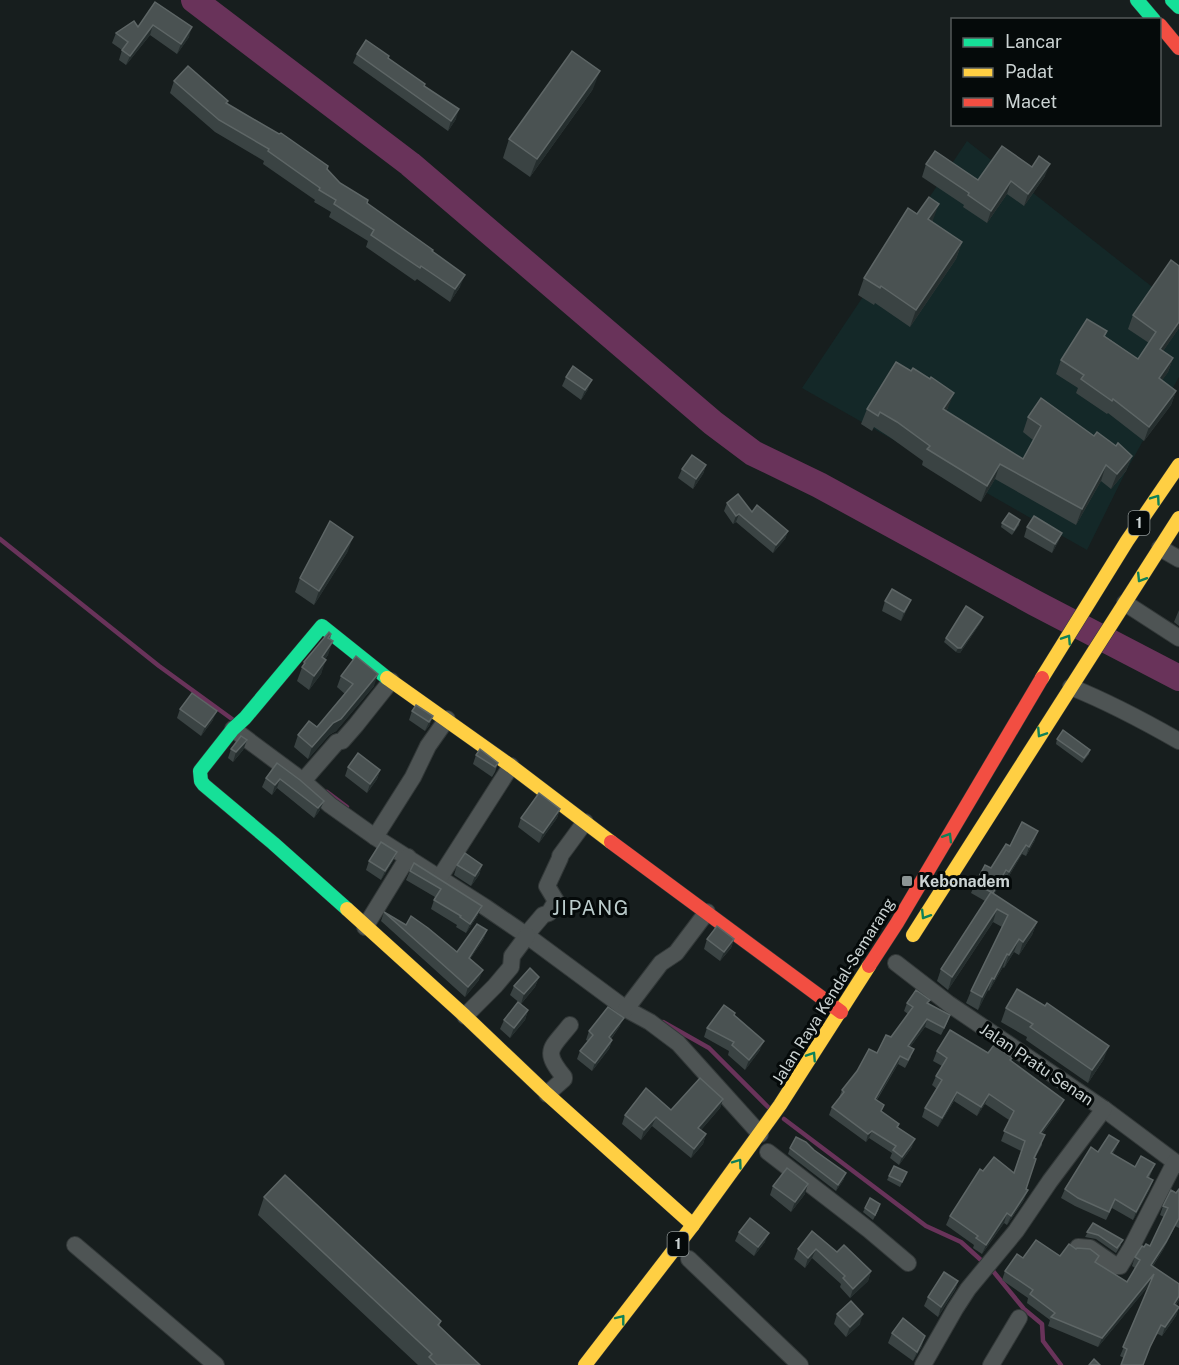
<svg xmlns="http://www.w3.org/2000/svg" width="1179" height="1365" viewBox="0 0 1179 1365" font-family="'Public Sans',sans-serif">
	<rect width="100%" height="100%" fill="#171e1e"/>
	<polygon fill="#142828" points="967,141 1179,308 1179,377 1126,471 1087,550 802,388"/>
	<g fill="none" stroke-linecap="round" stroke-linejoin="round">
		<g stroke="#69335a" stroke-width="4.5">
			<polyline points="0,539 159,666 232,719"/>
			<polyline points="327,792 347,807"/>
			<polyline points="663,1022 709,1048 768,1107"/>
			<polyline points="784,1119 926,1226 961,1242 993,1271 1024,1309 1042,1324 1043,1341 1061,1365"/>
		</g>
		<polyline stroke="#69335a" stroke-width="26" points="194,0 410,164 713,423 753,453 819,485 1035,603 1179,678"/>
		<defs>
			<g id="street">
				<polyline points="1160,548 1179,559"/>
				<polyline points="1125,603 1179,638"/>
				<path d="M1071,687C1108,702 1144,721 1179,741"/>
				<polyline points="233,729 303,781 330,805 375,837 485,907 526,935 626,1009 650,1022 678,1043 760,1134"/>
				<polyline points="303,781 337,742 342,741 356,725 391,681"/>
				<polyline points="375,837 413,777 428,746 447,719"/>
				<polyline points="440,877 511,766"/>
				<polyline points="365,927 408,857"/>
				<polyline points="526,935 543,915 549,913 556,901 547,886 560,858 560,856 585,822"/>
				<polyline points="896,963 949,1004 1104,1109 1179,1165"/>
				<polyline points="626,1009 661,963 676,953 707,912"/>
				<polyline points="465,1016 495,986 511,967 512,956 527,936"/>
				<path d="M547,1094L564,1079V1077C542,1050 551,1049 570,1025"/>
				<polyline points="768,1152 869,1230 908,1263"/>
				<polyline points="75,1245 216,1365"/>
				<polyline points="1078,1247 1090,1248 1116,1266 1120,1266 1131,1248 1175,1162"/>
				<polyline points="689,1259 800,1365"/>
				<polyline points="923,1365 955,1309 968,1289 1016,1231 1050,1181 1104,1109"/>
				<polyline points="991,1365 1019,1318"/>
			</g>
			<g id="fast">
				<polyline points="1137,0 1154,20"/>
				<polyline points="1172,0 1179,7"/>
				<polyline points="347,909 273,843 204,785 201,781 200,771 233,729 245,718 322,626 387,678"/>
			</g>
			<g id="slow">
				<polyline points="387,678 511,766 611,842"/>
				<polyline points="1042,678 1127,541 1179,465"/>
				<polyline points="347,909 465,1016 547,1094 693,1225"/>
				<polyline points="913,935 1179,518"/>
				<polyline points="585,1365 693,1225 780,1105 869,966"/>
			</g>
			<g id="jam">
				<polyline points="1160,25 1179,48"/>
				<polyline points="611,842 841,1012"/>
				<polyline points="869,966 897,923 1042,678"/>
			</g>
		</defs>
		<use href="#street" stroke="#333939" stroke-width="18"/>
		<use href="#fast" stroke="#333939" stroke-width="15"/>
		<use href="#slow" stroke="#333939" stroke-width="15"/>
		<use href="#jam" stroke="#333939" stroke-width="15"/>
		<use href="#street" stroke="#4e5454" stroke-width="16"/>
		<use href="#fast" stroke="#16e098" stroke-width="14"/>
		<use href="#slow" stroke="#ffcf43" stroke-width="14"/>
		<use href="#jam" stroke="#f24e42" stroke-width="14"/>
	</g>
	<g fill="#3a4343">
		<polygon points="155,2 189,37 177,54 150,35 126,65 119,60 122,50 112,43 116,33 138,27"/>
		<polygon points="357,54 388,58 425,86 456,119 448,131 353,63"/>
		<polygon points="174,81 227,104 327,169 340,183 368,200 367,204 432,252 460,287 450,302 417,279 415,281 366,247 368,241 329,217 331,212 314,202 315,200 263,164 264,161 215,132 170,93"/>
		<polygon points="593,89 530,177 503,158 509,139"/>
		<polygon points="926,164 978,180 1045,176 1024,206 1007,194 987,223 963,207 964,205 922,177"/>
		<polygon points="917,214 933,220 932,222 962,242 956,259 910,327 875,303 874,305 858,295 864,278"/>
		<polygon points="1179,266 1179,328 1163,351 1173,358 1168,372 1162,380 1176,391 1171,405 1144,441 1108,413 1107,414 1076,393 1078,388 1056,374 1061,360 1107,331 1105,336 1138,359 1149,343 1128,329 1133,315"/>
		<polygon points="566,377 588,389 581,400 562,386"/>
		<polygon points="948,408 946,411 1023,459 1033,440 1023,432 1028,417 1094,436 1116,446 1132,456 1126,471 1111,489 1101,481 1076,525 995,479 981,502 922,465 923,461 891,438 874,427 872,431 861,424 867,409"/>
		<polygon points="706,465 703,474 693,489 678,478 682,469"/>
		<polygon points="727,503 752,512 788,531 785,539 773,553 736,522 733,524 724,511"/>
		<polygon points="1020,520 1019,525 1012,535 1001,527 1002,523"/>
		<polygon points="1027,527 1062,533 1058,542 1052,553 1024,537"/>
		<polygon points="348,551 314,605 295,592 300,578"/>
		<polygon points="911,600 907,609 901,621 882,611 885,601"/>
		<polygon points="1179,610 1179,626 1174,622"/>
		<polygon points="983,617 981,622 960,653 956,652 944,642 946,638"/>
		<polygon points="331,634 330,639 328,655 325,659 321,674 309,690 297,681 304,662"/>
		<polygon points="341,676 374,686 336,731 329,735 308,759 294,747 298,735 317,727 345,694 337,687"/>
		<polygon points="180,709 213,720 201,736 177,718"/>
		<polygon points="412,711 433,716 429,726 425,731 409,720"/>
		<polygon points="1057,739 1090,750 1089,754 1082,763 1056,744"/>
		<polygon points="247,740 243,750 233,762 228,758 231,749"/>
		<polygon points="476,755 498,763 495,772 492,777 473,764"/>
		<polygon points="277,763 320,810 314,818 277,788 272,795 262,787 266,778"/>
		<polygon points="348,767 380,770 377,779 367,793 345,776"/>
		<polygon points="560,809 557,818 539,843 518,827 521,818"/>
		<polygon points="1035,840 1026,856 1022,854 1006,881 1003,879 994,894 1037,922 1032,935 1019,955 1014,952 1004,968 1003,967 989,991 988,990 978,1010 966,1003 971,991 1002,927 993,922 948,990 937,981 941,969 985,901 971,893 975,884 991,868 1010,846"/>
		<polygon points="397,852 393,861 381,880 366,870 369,861"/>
		<polygon points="414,863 478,915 466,933 456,927 457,925 431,909 435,897 406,880 410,871"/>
		<polygon points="457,865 482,865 479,875 471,886 454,875"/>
		<polygon points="384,912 406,925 457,952 487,930 483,940 470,959 479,980 465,997 381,921"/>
		<polygon points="707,939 734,939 731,948 720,961 704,949"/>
		<polygon points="539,977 535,987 521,1004 510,995 514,986"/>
		<polygon points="930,1000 928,1003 950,1015 947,1023 941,1035 925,1027 910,1047 911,1057 905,1068 898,1064 877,1100 881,1112 899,1124 898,1127 912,1147 899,1165 890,1158 892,1153 869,1138 866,1142 829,1115 832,1107 839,1098 842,1090 891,1037 908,1014 904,1011 907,1003"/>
		<polygon points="1006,1008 1104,1059 1088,1083 1026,1040 1027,1037 1001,1022"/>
		<polygon points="528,1010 525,1020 510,1038 500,1029 504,1020"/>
		<polygon points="734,1016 760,1050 745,1070 728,1055 729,1051 704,1037 707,1028"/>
		<polygon points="620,1026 611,1039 612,1040 609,1049 592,1071 577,1059 580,1051 588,1041 586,1040 589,1031"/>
		<polygon points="937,1051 988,1053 1012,1058 1011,1060 1060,1109 1042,1134 1042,1145 1035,1158 1026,1189 1024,1200 1007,1225 1004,1223 982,1254 973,1248 974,1245 946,1225 950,1216 983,1171 1014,1172 1021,1151 1001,1141 1009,1120 985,1104 977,1116 954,1101 938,1127 922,1117 925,1108 937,1089 932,1085 936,1076 942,1066 933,1061"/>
		<polygon points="723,1099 720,1108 701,1130 706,1134 703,1144 691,1158 652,1126 641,1140 622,1124 625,1115 671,1110"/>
		<polygon points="1119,1141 1113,1154 1135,1167 1155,1164 1149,1178 1150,1189 1133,1220 1112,1208 1106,1220 1075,1206 1061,1198 1065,1189 1098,1152"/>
		<polygon points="790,1148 844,1179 836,1191 788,1154"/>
		<polygon points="889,1176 905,1177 900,1187 887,1180"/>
		<polygon points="773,1186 805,1194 791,1212 770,1195"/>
		<polygon points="1179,1189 1179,1228 1175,1226 1163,1250 1153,1266 1179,1284 1179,1300 1176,1305 1179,1307 1176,1316 1162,1336 1158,1334 1124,1358 1120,1356 1150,1284 1098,1347 1048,1326 1050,1320 1027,1303 1028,1298 1002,1280 1005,1271 1023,1258 1060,1256 1096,1263 1127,1282 1135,1268 1132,1266 1135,1257 1144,1247 1150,1246 1164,1217 1160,1215 1163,1206 1176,1193"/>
		<polygon points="264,1197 441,1321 439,1327 480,1365 418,1365 258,1215"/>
		<polygon points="865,1208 879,1209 873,1220 863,1212"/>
		<polygon points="1093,1223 1121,1245 1116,1253 1096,1239 1085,1237"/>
		<polygon points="812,1231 837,1252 871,1271 868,1281 850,1298 840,1287 841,1284 812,1258 805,1268 794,1259 798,1249"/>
		<polygon points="739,1232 765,1242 754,1256 735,1241"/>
		<polygon points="958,1281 955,1290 938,1317 924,1306 928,1297"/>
		<polygon points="837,1314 860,1324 846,1337 834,1324"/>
		<polygon points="892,1333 922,1346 913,1361 888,1343"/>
	</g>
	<g fill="#252e2e">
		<polygon points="153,25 150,35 126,65 130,56"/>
		<polygon points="192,27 189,37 177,54 181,44"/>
		<polygon points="600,71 593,89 530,177 537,159"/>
		<polygon points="459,109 456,119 448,131 451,121"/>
		<polygon points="1050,164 1045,176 1024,206 1028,194"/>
		<polygon points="1011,181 1007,194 987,223 991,211"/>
		<polygon points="939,204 933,220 922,236 928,219"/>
		<polygon points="962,242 956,259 910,327 916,310"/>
		<polygon points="465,275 460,287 450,302 455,289"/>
		<polygon points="1179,322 1179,328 1155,363 1160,349"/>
		<polygon points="1173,358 1168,372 1154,392 1159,378"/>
		<polygon points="592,380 588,389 581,400 585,390"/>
		<polygon points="1176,391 1171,405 1144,441 1149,427"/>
		<polygon points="954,393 948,408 937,424 943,409"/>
		<polygon points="1132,456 1126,471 1111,489 1117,474"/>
		<polygon points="1000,464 995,479 981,502 987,486"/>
		<polygon points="706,465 703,474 693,489 696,479"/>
		<polygon points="1106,465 1101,481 1076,525 1082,509"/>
		<polygon points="739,514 736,522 733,524 736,516"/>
		<polygon points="788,531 785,539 773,553 776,545"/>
		<polygon points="1062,533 1058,542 1052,553 1055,544"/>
		<polygon points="353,537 348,551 314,605 319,591"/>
		<polygon points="911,600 907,609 901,621 904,612"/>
		<polygon points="983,617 981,622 960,653 956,652 958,648"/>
		<polygon points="333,641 328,655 316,671 322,657"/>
		<polygon points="326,660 321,674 309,690 314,676"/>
		<polygon points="378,674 374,686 336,731 329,735 308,759 312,747"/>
		<polygon points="217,711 213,720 201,736 205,727"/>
		<polygon points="433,716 429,726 425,731 429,722"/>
		<polygon points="247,740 243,750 233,762 236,752"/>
		<polygon points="380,770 377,779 367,793 370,784"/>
		<polygon points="280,779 277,788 272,795 275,785"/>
		<polygon points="324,801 320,810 314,818 318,808"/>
		<polygon points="560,809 557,818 539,843 543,833"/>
		<polygon points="1038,831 1035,840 1026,856 1029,847"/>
		<polygon points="1026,845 1022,854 1006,881 1009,872"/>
		<polygon points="397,852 393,861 381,880 385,871"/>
		<polygon points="482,865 479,875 471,886 475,876"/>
		<polygon points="1006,870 1003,879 989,903 992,894"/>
		<polygon points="482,906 478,915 466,933 470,924"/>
		<polygon points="997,909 993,922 948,990 952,977"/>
		<polygon points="1037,922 1032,935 1019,955 1023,942"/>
		<polygon points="487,930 483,940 465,967 469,958"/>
		<polygon points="734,939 731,948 720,961 724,952"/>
		<polygon points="1019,939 1014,952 1004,968 1009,955"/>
		<polygon points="1007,954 1003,967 989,991 994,979"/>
		<polygon points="483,970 479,980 465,997 468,987"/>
		<polygon points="539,977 535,987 521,1004 524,994"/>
		<polygon points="992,978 988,990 978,1010 982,997"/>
		<polygon points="528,1010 525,1020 510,1038 514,1028"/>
		<polygon points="624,1018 620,1026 606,1045 609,1037"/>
		<polygon points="927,1019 925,1027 905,1054 908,1046"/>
		<polygon points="612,1040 609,1049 592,1071 595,1063"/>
		<polygon points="764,1041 760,1050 745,1070 749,1060"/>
		<polygon points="1109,1046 1104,1059 1088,1083 1092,1070"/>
		<polygon points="900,1056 898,1064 872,1107 875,1099"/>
		<polygon points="957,1092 954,1101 938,1127 942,1118"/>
		<polygon points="989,1094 985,1104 977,1116 981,1107"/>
		<polygon points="723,1099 720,1108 695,1137 698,1128"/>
		<polygon points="1064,1100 1060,1109 1036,1142 1040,1133"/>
		<polygon points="656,1117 652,1126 641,1140 644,1130"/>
		<polygon points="872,1131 869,1138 866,1142 868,1134"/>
		<polygon points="706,1134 703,1144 691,1158 694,1149"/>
		<polygon points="915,1139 912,1147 899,1165 902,1157"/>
		<polygon points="1119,1141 1116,1149 1108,1161 1111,1153"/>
		<polygon points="846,1173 844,1179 836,1191 838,1185"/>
		<polygon points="1153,1180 1150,1189 1133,1220 1136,1212"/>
		<polygon points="808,1184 805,1194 791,1212 795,1202"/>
		<polygon points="1028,1190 1024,1200 1007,1225 1011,1216"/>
		<polygon points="1007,1213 1004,1223 982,1254 986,1245"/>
		<polygon points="1178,1218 1175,1226 1163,1250 1148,1273 1151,1265"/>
		<polygon points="769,1233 765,1242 754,1256 758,1247"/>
		<polygon points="816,1249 812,1258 805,1268 808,1258"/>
		<polygon points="871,1271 868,1281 850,1298 853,1289"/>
		<polygon points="1154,1274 1151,1283 1098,1347 1102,1338"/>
		<polygon points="958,1281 955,1290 938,1317 941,1307"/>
		<polygon points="1179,1296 1179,1300 1171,1312 1174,1304"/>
		<polygon points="1179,1307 1176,1316 1162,1336 1165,1327"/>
		<polygon points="863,1314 860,1324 846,1337 850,1327"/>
		<polygon points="925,1336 922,1346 913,1361 917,1352"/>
	</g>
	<g fill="#4a5252" stroke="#5e6666" stroke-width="1.5">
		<polygon points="155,2 192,27 181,44 153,25 130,56 122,50 128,42 116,33 134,21 138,27"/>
		<polygon points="366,40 389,56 388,58 425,84 424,86 459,109 451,121 357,54"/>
		<polygon points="572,51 600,71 537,159 509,139"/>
		<polygon points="188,66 228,101 226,103 279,134 281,133 328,166 327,169 340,183 368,200 367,203 433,250 432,251 465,275 455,289 421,266 420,268 371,235 374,230 334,204 336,200 319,190 320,188 268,151 269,149 219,120 174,81"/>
		<polygon points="1002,146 1032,167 1039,156 1050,164 1028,194 1011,181 991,211 968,195 969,193 926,164 935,151 978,180"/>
		<polygon points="929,197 939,204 928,219 962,242 916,310 881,286 880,288 864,278 908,208 917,214"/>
		<polygon points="1171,260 1179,266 1179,322 1160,349 1173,358 1159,378 1176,391 1149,427 1113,399 1112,401 1081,379 1084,375 1061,360 1087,319 1107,331 1104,336 1138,359 1156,332 1133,315"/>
		<polygon points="896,362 911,371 913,368 930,379 931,377 954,393 943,409 1023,459 1041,426 1028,417 1041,398 1094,436 1097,432 1116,446 1118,443 1132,456 1117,474 1106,465 1082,509 1000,464 987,486 927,449 930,446 897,422 880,412 878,416 867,409"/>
		<polygon points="573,366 592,380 585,390 566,377"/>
		<polygon points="692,455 706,465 696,479 682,469"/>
		<polygon points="738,494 752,512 757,505 788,531 776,545 739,514 736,516 727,503"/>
		<polygon points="1009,513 1020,520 1014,530 1002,523"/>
		<polygon points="1034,516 1062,533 1055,544 1027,527"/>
		<polygon points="330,521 353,537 319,591 300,578"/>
		<polygon points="892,589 911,600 904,612 885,601"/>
		<polygon points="966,606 983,617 961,648 958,648 946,638"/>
		<polygon points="329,632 331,634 328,638 333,641 322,657 326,660 314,676 302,667 305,663 304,662"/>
		<polygon points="356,656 378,674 341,719 333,723 312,747 298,735 309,721 317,727 353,684 341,676"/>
		<polygon points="192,693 217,711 205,727 180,709"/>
		<polygon points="416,705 433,716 429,722 412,711"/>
		<polygon points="1063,730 1090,750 1084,758 1057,739"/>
		<polygon points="241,736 247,740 236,752 231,749"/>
		<polygon points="480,749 498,763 495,767 476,755"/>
		<polygon points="358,753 380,770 370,784 348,767"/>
		<polygon points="277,763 300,780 324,801 318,808 280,779 275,785 266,778"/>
		<polygon points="539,793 560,809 543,833 521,818"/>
		<polygon points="1022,822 1038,831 1029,847 1026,845 1009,872 1006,870 993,893 975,884 985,865 991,868 1006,844 1010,846"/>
		<polygon points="381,842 397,852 385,871 369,861"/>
		<polygon points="465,853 482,865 475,876 457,865"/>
		<polygon points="414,863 482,906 470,924 460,917 461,916 434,900 441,889 410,871"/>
		<polygon points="991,892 1037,922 1023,942 1019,939 1009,955 1007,954 994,979 992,978 982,997 971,991 1008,915 997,909 952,977 941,969"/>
		<polygon points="384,912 406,925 411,916 428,928 457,952 477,924 487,930 469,958 483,970 468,987"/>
		<polygon points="717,926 734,939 724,952 707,939"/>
		<polygon points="530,968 539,977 524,994 514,986"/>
		<polygon points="1017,989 1045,1006 1047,1003 1109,1046 1092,1070 1030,1027 1033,1024 1006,1008"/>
		<polygon points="916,990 930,1000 927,1003 950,1015 944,1028 927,1019 908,1046 914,1049 908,1060 900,1056 875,1099 884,1105 881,1111 899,1124 897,1127 915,1139 902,1157 893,1150 896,1146 872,1131 868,1134 832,1107 844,1092 842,1090 857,1071 869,1049 877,1053 886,1035 891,1037 913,1007 907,1003"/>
		<polygon points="518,1002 528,1010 514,1028 504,1020"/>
		<polygon points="724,1005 735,1013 734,1015 764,1041 749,1060 732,1045 734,1042 707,1028"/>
		<polygon points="608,1007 624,1018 609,1037 612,1040 595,1063 580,1051 593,1035 589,1031"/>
		<polygon points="950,1030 988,1053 994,1045 1012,1058 1010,1060 1064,1100 1040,1133 1045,1135 1034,1158 1036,1159 1026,1189 1028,1190 1011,1216 1007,1213 986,1245 976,1238 978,1236 950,1216 980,1169 983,1171 994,1157 1014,1173 1025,1141 1004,1131 1014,1111 989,1094 981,1107 957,1092 942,1118 925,1108 942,1080 936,1076 947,1058 937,1051"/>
		<polygon points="700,1078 723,1099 698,1128 706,1134 694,1149 656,1117 644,1130 625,1115 646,1088 671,1110"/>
		<polygon points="1109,1135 1119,1141 1111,1153 1135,1167 1141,1156 1155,1164 1147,1177 1153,1180 1136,1212 1115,1199 1109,1212 1078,1198 1065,1189 1091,1147 1098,1152"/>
		<polygon points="796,1137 806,1142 814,1150 846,1173 838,1185 790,1148"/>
		<polygon points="894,1166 907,1172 902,1182 889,1176"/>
		<polygon points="787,1168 808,1184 795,1202 773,1186"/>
		<polygon points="285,1175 441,1321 438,1325 480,1365 437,1365 429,1357 432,1354 264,1197"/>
		<polygon points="1179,1189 1179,1218 1166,1242 1151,1265 1179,1284 1179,1296 1174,1304 1179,1307 1165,1327 1161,1325 1150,1347 1143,1365 1121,1365 1127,1349 1123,1347 1154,1274 1102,1338 1051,1317 1055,1313 1030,1294 1033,1290 1005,1271 1017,1254 1023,1258 1036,1240 1060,1256 1069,1244 1076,1249 1077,1248 1090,1249 1099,1256 1095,1262 1127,1282 1140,1260 1135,1257 1142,1246 1144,1247 1146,1244 1150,1246 1168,1208 1163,1206 1171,1190 1176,1193"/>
		<polygon points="870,1198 880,1204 875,1215 865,1208"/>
		<polygon points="750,1218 769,1233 758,1247 739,1232"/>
		<polygon points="1093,1223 1123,1240 1117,1248 1098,1235 1087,1232"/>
		<polygon points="812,1231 837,1252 844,1245 871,1271 853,1289 843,1278 845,1276 816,1249 808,1258 798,1249"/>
		<polygon points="944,1272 958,1281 941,1307 928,1297"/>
		<polygon points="851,1301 863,1314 850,1327 837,1314"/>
		<polygon points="903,1318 925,1336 917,1352 892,1333"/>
		<polygon points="1094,1359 1100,1365 1089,1365"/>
	</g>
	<defs><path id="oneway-chevron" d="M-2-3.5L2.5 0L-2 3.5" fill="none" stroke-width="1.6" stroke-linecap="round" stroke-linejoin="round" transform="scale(1.5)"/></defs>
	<g stroke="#0e8058">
		<use href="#oneway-chevron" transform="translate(1156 499) rotate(-55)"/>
		<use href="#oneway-chevron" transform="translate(1141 578) rotate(122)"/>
		<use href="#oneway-chevron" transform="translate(1067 639) rotate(-57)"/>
		<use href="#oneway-chevron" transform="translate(1041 733) rotate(123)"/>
		<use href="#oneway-chevron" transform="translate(948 837) rotate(-59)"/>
		<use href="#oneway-chevron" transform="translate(925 915) rotate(122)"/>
		<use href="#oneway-chevron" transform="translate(812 1056) rotate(-57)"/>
		<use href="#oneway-chevron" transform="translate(738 1163) rotate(-54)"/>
		<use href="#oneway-chevron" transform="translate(621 1319) rotate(-52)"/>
	</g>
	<rect fill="#8c9494" stroke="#050a0a" stroke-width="2" x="901" y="875" width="12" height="12" rx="3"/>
	<g text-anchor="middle" stroke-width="6" stroke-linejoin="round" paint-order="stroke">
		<g fill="#050a0a" stroke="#909797" stroke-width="1.5">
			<rect x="1128.5" y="511" width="21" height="24" rx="4.5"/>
			<rect x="667.5" y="1232" width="21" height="24" rx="4.5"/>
		</g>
		<g font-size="15" font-weight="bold" fill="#cbd3d3">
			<text x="1139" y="528">1</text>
			<text x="678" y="1249">1</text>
		</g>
		<g font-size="16" font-weight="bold" fill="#cbd3d3" stroke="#050a0a" text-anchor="start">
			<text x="919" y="887">Kebonadem</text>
		</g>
		<g font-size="16" fill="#cbd3d3" stroke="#050a0a">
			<text transform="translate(833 991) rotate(-58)" y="6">Jalan Raya Kendal-Semarang</text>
			<text transform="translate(1037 1064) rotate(34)" y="6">Jalan Pratu Senan</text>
		</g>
		<g font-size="20" letter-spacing="1.5" fill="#bcc" stroke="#050a0a">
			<text x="591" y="915">JIPANG</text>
		</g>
	</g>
	<rect x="951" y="18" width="210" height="108" fill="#050a0a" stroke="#545a5a" stroke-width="1.5"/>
	<rect x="963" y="38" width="30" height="9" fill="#16e098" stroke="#545a5a" stroke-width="1.5"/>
	<text x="1005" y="48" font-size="18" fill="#cbd3d3">Lancar</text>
	<rect x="963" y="68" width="30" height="9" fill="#ffcf43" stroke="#545a5a" stroke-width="1.5"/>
	<text x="1005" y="78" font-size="18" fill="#cbd3d3">Padat</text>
	<rect x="963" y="98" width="30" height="9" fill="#f24e42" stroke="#545a5a" stroke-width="1.5"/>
	<text x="1005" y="108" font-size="18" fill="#cbd3d3">Macet</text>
</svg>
